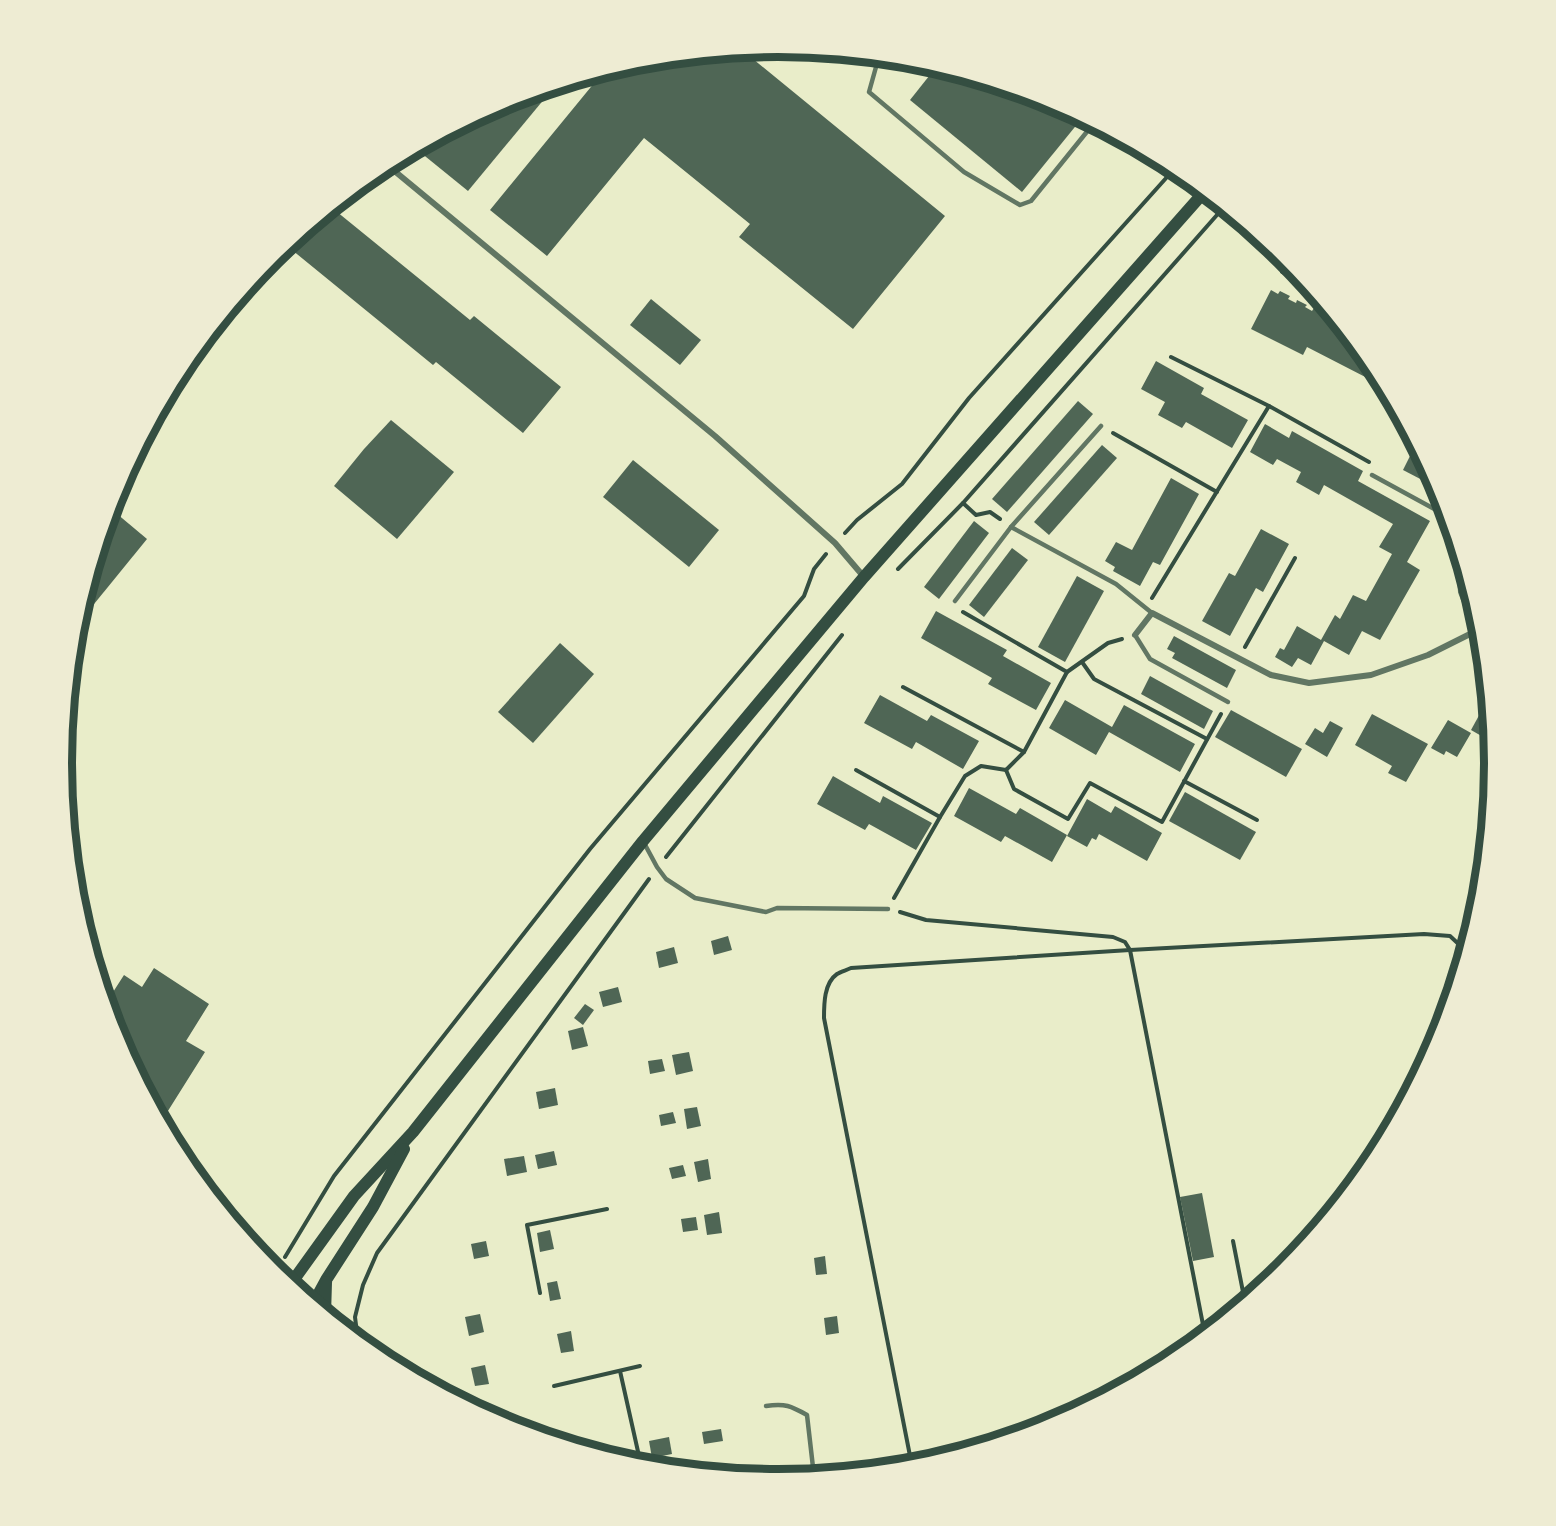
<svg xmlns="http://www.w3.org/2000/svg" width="1556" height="1526" viewBox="0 0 1556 1526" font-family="Inter,sans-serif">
	<rect width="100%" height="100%" fill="#e9edc9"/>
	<g fill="#4f6655">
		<polygon points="742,50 945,216 853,329 739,237 750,224 644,138 547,256 490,210 604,71 639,60"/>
		<polygon points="937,66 1053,101 1083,117 1022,192 910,100"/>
		<polygon points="555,86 468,191 415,148 504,101"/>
		<polygon points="331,207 470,320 474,316 561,387 523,433 436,362 433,365 292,250 318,218"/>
		<polygon points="1271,290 1278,294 1280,291 1290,296 1288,299 1296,303 1297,300 1307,305 1305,307 1312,311 1314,308 1324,313 1327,308 1328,309 1374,365 1379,374 1375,382 1307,347 1303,355 1251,329"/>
		<polygon points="651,299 701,340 680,365 630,325"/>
		<polygon points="1156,361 1204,388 1201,394 1248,420 1232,448 1186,422 1182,428 1158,415 1165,402 1141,389"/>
		<polygon points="1078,401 1093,414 1007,512 992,499"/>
		<polygon points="391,420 454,472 397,539 334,486 364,449"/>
		<polygon points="1265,424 1289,438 1292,431 1363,471 1358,481 1430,521 1407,562 1420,570 1380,640 1362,631 1349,655 1324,641 1311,665 1298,658 1292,667 1275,657 1280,648 1284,650 1297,626 1321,640 1335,615 1340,619 1353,595 1366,601 1392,554 1379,547 1393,524 1324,485 1319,495 1296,482 1301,472 1277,459 1273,465 1250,452"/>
		<polygon points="1102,445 1117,458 1049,535 1034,522"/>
		<polygon points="1413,450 1421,454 1432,474 1428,483 1403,470"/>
		<polygon points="633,460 719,530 689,567 603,497"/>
		<polygon points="1171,478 1199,494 1160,565 1153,562 1140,586 1113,571 1115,567 1105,561 1116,542 1132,550"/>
		<polygon points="110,508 147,539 90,609 82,603"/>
		<polygon points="974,521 989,533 939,599 924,587"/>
		<polygon points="1261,529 1289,544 1263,592 1256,588 1230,636 1202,621 1229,573 1235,576"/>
		<polygon points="1012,548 1028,560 984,617 969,605"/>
		<polygon points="1077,576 1104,591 1065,662 1038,647"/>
		<polygon points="936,611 1007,650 1003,656 1051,683 1036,710 988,684 992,678 921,638"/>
		<polygon points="1174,636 1236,670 1227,688 1172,658 1175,653 1167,649"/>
		<polygon points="560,643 594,674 533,743 498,712"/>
		<polygon points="1150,676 1213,711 1204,729 1141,694"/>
		<polygon points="880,695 927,721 931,715 979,741 963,769 916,742 912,749 864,723"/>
		<polygon points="1488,699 1491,730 1492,742 1471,730"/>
		<polygon points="1065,700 1112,727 1124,705 1195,744 1180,772 1109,732 1096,755 1049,728"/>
		<polygon points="1231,710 1302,749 1286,777 1215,737"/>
		<polygon points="1372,714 1428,744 1406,782 1388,773 1392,766 1355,745"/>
		<polygon points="1448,720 1471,733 1457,757 1446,751 1444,755 1431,748"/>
		<polygon points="1330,721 1343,728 1327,757 1305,744 1315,728 1323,733"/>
		<polygon points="833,776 880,803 883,796 932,823 916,850 869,824 865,830 817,804"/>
		<polygon points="969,788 1016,814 1020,808 1067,835 1052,862 1005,836 1001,842 954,816"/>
		<polygon points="1185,792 1256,832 1240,860 1169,821"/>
		<polygon points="1087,799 1111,813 1115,806 1162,833 1147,861 1099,834 1096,840 1092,838 1087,847 1067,836"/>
		<polygon points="728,936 732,950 714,955 711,941"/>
		<polygon points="674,947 678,963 659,968 656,952"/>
		<polygon points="154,968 209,1004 186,1041 205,1052 161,1122 116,1037 106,1003 124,975 142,987"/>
		<polygon points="618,987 622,1002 603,1007 599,992"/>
		<polygon points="585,1004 594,1010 583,1025 574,1018"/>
		<polygon points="583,1027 588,1046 572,1050 568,1031"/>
		<polygon points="689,1052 693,1071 676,1075 672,1055"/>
		<polygon points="662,1059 665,1071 650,1074 648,1061"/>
		<polygon points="555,1088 558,1105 539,1109 536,1092"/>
		<polygon points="697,1107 701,1126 687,1129 684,1109"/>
		<polygon points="673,1112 676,1123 661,1126 659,1115"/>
		<polygon points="554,1151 557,1165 538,1169 535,1155"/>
		<polygon points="524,1156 527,1172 507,1176 504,1159"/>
		<polygon points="708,1159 711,1179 698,1182 694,1162"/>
		<polygon points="683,1165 686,1176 672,1179 669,1168"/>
		<polygon points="1202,1193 1214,1257 1193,1261 1180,1197"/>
		<polygon points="719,1212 722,1233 707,1235 704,1215"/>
		<polygon points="696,1217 698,1230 683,1232 681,1219"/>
		<polygon points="550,1230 554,1249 540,1252 537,1233"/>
		<polygon points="486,1241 489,1256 474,1259 471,1244"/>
		<polygon points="825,1256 827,1274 816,1275 814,1258"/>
		<polygon points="557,1281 561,1299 550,1301 547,1283"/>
		<polygon points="480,1314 484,1332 469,1336 465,1317"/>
		<polygon points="837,1316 839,1333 826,1335 824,1318"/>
		<polygon points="571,1331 574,1351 561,1353 557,1334"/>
		<polygon points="485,1365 489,1384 475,1386 471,1368"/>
		<polygon points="721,1429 723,1441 704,1444 702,1432"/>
		<polygon points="669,1437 672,1454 652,1458 649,1441"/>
	</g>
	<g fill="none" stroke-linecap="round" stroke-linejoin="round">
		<g stroke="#344e41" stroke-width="4">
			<polyline points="1282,272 1304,281"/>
			<polyline points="1171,357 1269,406 1369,462"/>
			<polyline points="1113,433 1217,492"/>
			<polyline points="963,503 976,515 990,512 1000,519"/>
			<polyline points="845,533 857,520 902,484 969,398 1176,167"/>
			<polyline points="898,569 963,503 1224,207"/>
			<polyline points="1152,598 1269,406"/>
			<polyline points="1245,647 1295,558"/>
			<polyline points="1082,662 1094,679 1207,739"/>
			<polyline points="1067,672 1108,643 1122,639"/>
			<polyline points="903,687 1024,752"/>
			<polyline points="856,770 940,817"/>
			<polyline points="1006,770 1014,789 1068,819 1090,783 1162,822 1221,714"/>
			<polyline points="1184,781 1257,820"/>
			<polyline points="666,857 842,635"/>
			<polyline points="894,898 940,817 965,776 981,766 1006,770 1024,752 1067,672 963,612"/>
			<polyline points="900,912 926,920 1113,937 1125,942 1130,950 1205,1335"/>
			<polyline points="1233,1241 1245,1302"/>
			<polyline points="285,1257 334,1176 590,849 804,596 814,569 826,554"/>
			<polyline points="540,1293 527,1225 607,1209"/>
			<polyline points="358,1341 355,1317 363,1285 377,1253 649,879"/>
			<polyline points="620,1371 641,1465"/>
			<polyline points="554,1386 640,1366"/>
			<path d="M912,1466L824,1018C824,1004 824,983 837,974C840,972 847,970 851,968L1130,950L1424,934L1450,936L1466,951"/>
		</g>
		<g stroke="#617663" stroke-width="4.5">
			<polyline points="885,57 876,67 869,92 964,172 1020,205 1031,201 1094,123"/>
			<polyline points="1372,475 1449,517"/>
			<polyline points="1011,527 1116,584 1152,613"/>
			<polyline points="955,601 1011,527 1101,426"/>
			<polyline points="1135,635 1150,659 1228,702"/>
			<polyline points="643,841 657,867 666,879 695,898 766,912 777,908 888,909"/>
			<path d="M766,1406C785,1403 791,1406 807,1415L814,1476"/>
		</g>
		<g stroke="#617663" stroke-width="6">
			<polyline points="386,164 715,436 835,543 864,577"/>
			<polyline points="1458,549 1461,592 1476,631 1482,635"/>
			<polyline points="1135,635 1152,613 1271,675 1309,683 1371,675 1428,655 1476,631"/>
		</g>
		<g stroke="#344e41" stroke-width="12">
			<polyline points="290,1285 354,1196 413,1132 643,841 864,577 1205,191"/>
			<polyline points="313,1304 326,1280 373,1207 404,1149"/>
			<polyline points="325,1314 326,1282"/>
		</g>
	</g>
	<path d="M0 0H1556V1526H0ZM72 763a706 706 0 1 1 1412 0a706 706 0 1 1-1412 0Z" fill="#eeecd3" fill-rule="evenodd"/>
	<path fill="none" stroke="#344e41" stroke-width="8" d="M72 763a706 706 0 1 1 1412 0a706 706 0 1 1-1412 0Z"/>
</svg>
